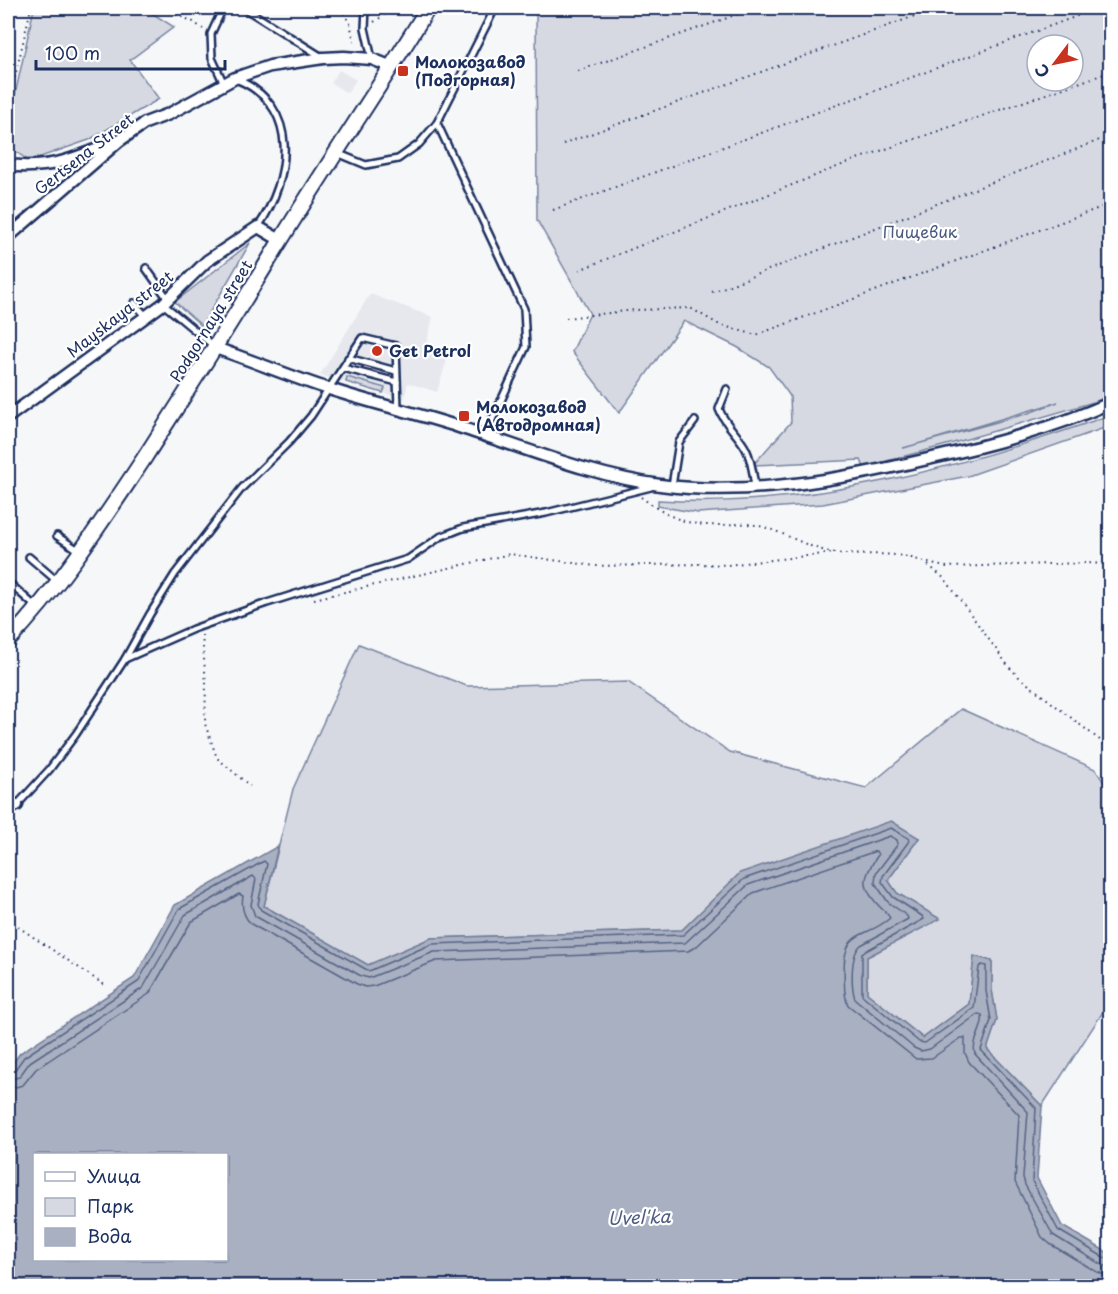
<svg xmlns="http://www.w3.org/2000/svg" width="1118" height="1294" viewBox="0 0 1118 1294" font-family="'Playpen Sans',sans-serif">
	<rect width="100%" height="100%" fill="#f6f7f9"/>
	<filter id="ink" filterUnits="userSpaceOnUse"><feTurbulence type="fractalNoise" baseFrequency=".0167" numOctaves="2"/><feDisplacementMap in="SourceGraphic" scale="12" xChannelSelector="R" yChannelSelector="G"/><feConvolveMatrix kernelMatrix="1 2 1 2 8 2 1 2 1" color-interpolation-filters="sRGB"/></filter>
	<g filter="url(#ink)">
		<g fill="#e6e8ee">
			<polygon points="339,70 356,80 347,93 331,83"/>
			<polygon points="370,294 433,317 426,345 449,353 437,392 408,383 404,399 320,375"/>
		</g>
		<g fill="#d6d9e2" stroke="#7884a0" stroke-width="1.5" fill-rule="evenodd">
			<polygon points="34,8 144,8 174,27 130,60 159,99 89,140 29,161 8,146 8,127"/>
			<path d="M536,8H1110V395L1097,401L950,444L864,467L861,460L753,465L791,422L790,396L769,367L737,347L684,321L619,413L572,352L590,314L537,220ZM1037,45H1073V81H1037ZM1058,402L1026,414L903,448H904Z"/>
			<polygon points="250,243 202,326 175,302"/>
			<polygon points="347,377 385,388 383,393 346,382"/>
			<path d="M1110,415V426L968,476L823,504L698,513L658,506V500C808,510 970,465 1110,415Z"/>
			<polygon points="359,644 467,686 628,682 730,752 866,788 961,709 1095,769 1110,791 1110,1001 1042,1106 987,1049 997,1020 992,990 992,961 974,957 969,1004 923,1038 867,993 867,957 939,919 897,893 888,880 919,838 741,873 682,930 431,938 368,965 264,906 293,789"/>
		</g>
		<path fill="#a9b0c1" stroke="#707c99" stroke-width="1.5" fill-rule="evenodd" d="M891,821L919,838L888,880L897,893L940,919L867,957V993L923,1038L969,1004L974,956L992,961V990L997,1020L987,1049L1042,1106L1037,1178L1062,1226L1110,1254V1286H8V1070L20,1053L134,978L175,905L278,846L264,906L368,965L431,938L682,930L740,873ZM34,1154H226V1260H34Z"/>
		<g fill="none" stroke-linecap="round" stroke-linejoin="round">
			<g stroke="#546386" stroke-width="1.5">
				<polyline points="8,1073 14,1071 24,1057 138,982 179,909 264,861 267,864 258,904 261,910 369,971 432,944 683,935 744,879 891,828 908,838 909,841 883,876 882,882 893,897 922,916 924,919 862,953 862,995 919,1042 925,1043 974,1008 979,967 982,965 986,966 986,991 991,1020 981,1050 1036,1108 1032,1181 1058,1230 1105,1258 1110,1259"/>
				<path d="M8,1080L19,1077L30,1062L143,988L185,915L253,876L256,879L251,905L255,916L361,976L369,978L434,952L685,943L748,885L890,836L897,840L898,844L876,873L875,883L888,902L907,916L908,919L861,945C850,954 851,986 855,999L914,1048L921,1051L930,1049L978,1014L982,1015C985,1028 971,1040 975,1054L1028,1112L1023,1177L1025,1185L1053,1235L1102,1265L1110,1267"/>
				<path d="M8,1089L23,1085L36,1069L149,994L191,922L239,894L243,896C241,907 243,916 251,924L357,984L365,987L374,986L436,961L688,951L697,946L753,893L876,851L878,855C863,877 860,886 880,907C884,911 888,914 890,918C865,940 844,927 844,971C845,983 843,994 848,1005L916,1059L932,1058L961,1038H965V1053L969,1062L1019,1115L1015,1182L1042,1237L1050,1244L1097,1272L1110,1276"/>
			</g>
			<defs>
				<g id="service">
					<polyline points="223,8 211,34 212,58 224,84"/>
					<polyline points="244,8 322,57"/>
					<polyline points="366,8 365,28 372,59"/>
					<path d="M236,79C302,106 291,179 258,227"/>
					<polyline points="437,123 524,309 526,347 485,435"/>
					<polyline points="337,153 366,165 398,159 419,144 437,123 495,8"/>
					<polyline points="146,268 168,299"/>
					<polyline points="134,303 146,316"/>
					<polyline points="163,304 215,347"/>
					<polyline points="348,358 396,371"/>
					<polyline points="343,368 397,382"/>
					<path d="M727,389L719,409C725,425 738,434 746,449C752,461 753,474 755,487"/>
					<polyline points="672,486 679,442 695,421"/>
					<polyline points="57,536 80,551"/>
					<polyline points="29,557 57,581"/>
					<polyline points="8,582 36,607"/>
					<polyline points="125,659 193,629 267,603 408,559 440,537 463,528 546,513 651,487"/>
					<polyline points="17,805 49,770 76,734 125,659 150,614 175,574 242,488 289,442 311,416 362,338 396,346 398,408"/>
				</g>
				<g id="minor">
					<path d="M8,165C47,170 75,159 110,144"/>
					<polyline points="8,237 119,141 145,123 169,114 235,78 270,66 323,58 344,57 372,59 392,67"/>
					<path d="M215,348C254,361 291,377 329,389C372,403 416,413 459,427C525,448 592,476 660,485C748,497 843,479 928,459C991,445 1051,429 1110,403"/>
					<polyline points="8,417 163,304 207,261 258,227 280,240"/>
					<polyline points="8,809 17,805"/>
				</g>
				<path id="tertiary" d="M8,641C60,586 101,523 143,460C187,391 231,323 273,253C323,170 378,90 428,8"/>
			</defs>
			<use href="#service" stroke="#1b2f5e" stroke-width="10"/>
			<use href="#minor" stroke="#1b2f5e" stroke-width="15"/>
			<use href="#tertiary" stroke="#1b2f5e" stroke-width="18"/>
			<g stroke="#1b2f5e" stroke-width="2" stroke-dasharray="1.5 4.5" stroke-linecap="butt">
				<polyline points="159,8 192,21 203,29"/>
				<polyline points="340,8 350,23 355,46"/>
				<polyline points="374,22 394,8"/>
				<polyline points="578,71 755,8"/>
				<polyline points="8,107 31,8"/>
				<polyline points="563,144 937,8"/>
				<polyline points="553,210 1099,8"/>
				<polyline points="579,270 857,159 1110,72"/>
				<polyline points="712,292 1110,136"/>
				<polyline points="566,318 635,310 690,308 720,325 756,335 1110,204"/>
				<path d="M641,497C660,512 682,524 707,525C721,526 735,523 748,524C777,527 802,546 830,552C853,557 879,552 903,556C918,559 931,565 947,567L1086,563L1110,564"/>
				<polyline points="928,565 945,579 1009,667 1020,678 1110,748"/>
				<polyline points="314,599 510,554 595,566 700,564 727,565 833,553"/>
				<polyline points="202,635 206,683 205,724 217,758 250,786"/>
				<polyline points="8,838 15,818"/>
				<polyline points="8,920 106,986"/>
			</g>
			<use href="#service" stroke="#fff" stroke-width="5"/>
			<use href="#minor" stroke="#fff" stroke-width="10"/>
			<use href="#tertiary" stroke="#fff" stroke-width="14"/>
		</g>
	</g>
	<g fill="#c8321e" stroke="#fff" stroke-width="2">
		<rect x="397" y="65" width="12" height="12" rx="3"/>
		<circle cx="377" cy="351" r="6"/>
		<rect x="458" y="410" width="12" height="12" rx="3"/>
	</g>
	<g text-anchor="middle" stroke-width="4.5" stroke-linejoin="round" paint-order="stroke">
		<g font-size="16" font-weight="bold" fill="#1b2f5e" stroke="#fff" text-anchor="start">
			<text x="415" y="68">Молокозавод<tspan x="415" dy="18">(Подгорная)</tspan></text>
			<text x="389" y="357">Get Petrol</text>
			<text x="476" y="413">Молокозавод<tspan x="476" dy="18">(Автодромная)</tspan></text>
		</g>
		<g font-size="16" fill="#1b2f5e" stroke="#fff">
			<text transform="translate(84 154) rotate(-38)" y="6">Gertsena Street</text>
			<text transform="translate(120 314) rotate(-38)" y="6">Mayskaya street</text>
			<text transform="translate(211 321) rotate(-58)" y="6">Podgornaya street</text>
		</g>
		<g font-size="16" fill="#4a5a7f" stroke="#fff">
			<text x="920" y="238">Пищевик</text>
		</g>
		<g font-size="18" font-style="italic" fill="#4d5c81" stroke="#fff">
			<text transform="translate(639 1218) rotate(-2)" y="6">Uvel'ka</text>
		</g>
	</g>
	<rect width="1118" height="1294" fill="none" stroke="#fff" stroke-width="30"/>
	<rect x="15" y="15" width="1088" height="1264" fill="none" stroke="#1b2f5e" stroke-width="2" filter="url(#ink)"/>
	<rect x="33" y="1153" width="195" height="108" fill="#ffffff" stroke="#a4acbf" stroke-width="1.5"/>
	<rect x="45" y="1172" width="30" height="9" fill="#ffffff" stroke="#a4acbf" stroke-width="1.5"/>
	<text x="87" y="1183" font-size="18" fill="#1b2f5e">Улица</text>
	<rect x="45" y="1198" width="30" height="18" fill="#d6d9e2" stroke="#a4acbf" stroke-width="1.5"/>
	<text x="87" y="1213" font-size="18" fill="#1b2f5e">Парк</text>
	<rect x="45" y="1228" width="30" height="18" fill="#a9b0c1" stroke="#a4acbf" stroke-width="1.5"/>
	<text x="87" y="1243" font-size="18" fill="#1b2f5e">Вода</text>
	<g transform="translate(1055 63) rotate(238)"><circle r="28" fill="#ffffff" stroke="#a4acbf" stroke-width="1.5"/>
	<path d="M0-4.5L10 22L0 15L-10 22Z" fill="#c8321e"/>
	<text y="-9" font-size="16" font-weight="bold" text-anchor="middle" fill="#1b2f5e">С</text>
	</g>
	<path d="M36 60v9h189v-9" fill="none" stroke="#1b2f5e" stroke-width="3"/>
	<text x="45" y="60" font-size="18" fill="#1b2f5e" stroke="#ffffff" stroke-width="4.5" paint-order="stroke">100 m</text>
</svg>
